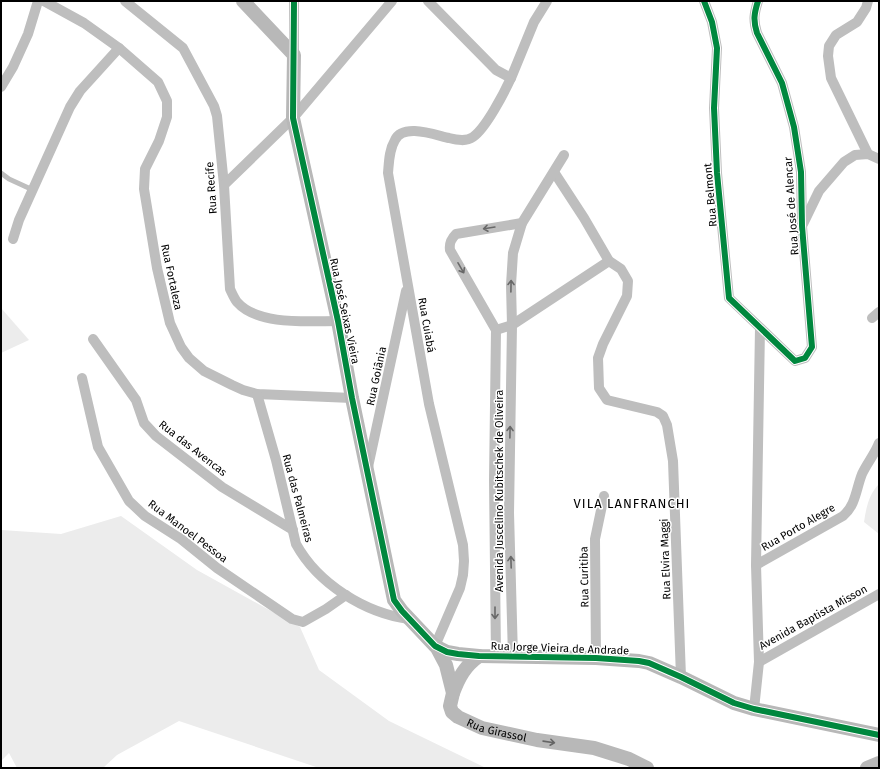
<svg xmlns="http://www.w3.org/2000/svg" width="880" height="769" viewBox="0 0 880 769" font-family="'Fira Sans',sans-serif">
	<rect width="100%" height="100%" fill="#fff"/>
	<g fill="#ececec">
		<polygon points="1,308 29,340 1,353"/>
		<path d="M879,484V534L864,522C866,508 869,494 879,484Z"/>
		<polygon points="121,516 197,570 300,627 319,670 389,721 486,768 319,768 179,721 117,755 103,768 17,768 9,753 1,761 1,530 61,534"/>
	</g>
	<g fill="none" stroke-linecap="round" stroke-linejoin="round">
		<polyline stroke="#bebebe" stroke-width="5" points="1,173 9,179 33,190"/>
		<g stroke="#bebebe" stroke-width="10">
			<polyline points="44,1 84,23 119,48 158,82 167,101 167,117 159,141 145,169 144,189 157,268 170,323 181,347 189,358 204,371 232,385 243,390 257,394 352,398"/>
			<path d="M125,1L183,48L214,106L217,116L224,185L230,289C232,293 234,298 237,302C258,326 309,321 338,321"/>
			<polyline points="294,1 294,55"/>
			<path d="M428,1L496,70L511,78C504,93 486,128 473,137C466,142 457,140 449,138C435,135 403,123 395,140C389,150 389,162 388,173L429,404L463,545L464,561L463,575L460,588L435,646"/>
			<path d="M704,1L712,22L717,48L714,108L717,173L729,298L795,361L805,358L812,347L802,226L801,172L794,127L782,83L757,33C753,20 754,14 758,1"/>
			<polyline points="511,78 534,22 547,1"/>
			<polyline points="1,87 13,67 28,34 38,1"/>
			<polyline points="868,154 831,78 828,56 829,46 836,35 857,22 866,8 868,1"/>
			<polyline points="554,172 584,218 609,261 621,269 628,281 627,296 603,344 598,358 599,388 607,400 657,412 663,416 667,425 673,461 681,677"/>
			<polyline points="224,185 293,118 392,1"/>
			<polyline points="803,224 819,191 844,162 855,155 868,154 879,159"/>
			<polyline points="13,239 19,220 70,107 80,91 119,48"/>
			<polyline points="872,318 879,312"/>
			<polyline points="496,330 512,325 609,261"/>
			<polyline points="93,339 136,400 144,423 156,436 222,487 293,530"/>
			<polyline points="82,378 98,447 129,501 145,516 181,539 217,568 292,619 303,622 326,609 346,595"/>
			<path d="M257,394L276,460L296,544C318,584 365,613 409,619"/>
			<polyline points="368,467 406,291"/>
			<path d="M756,565L843,516C856,505 856,489 862,474C867,463 875,454 879,443"/>
			<path d="M496,656L494,480L496,330L450,250C449,243 451,239 456,234L522,223"/>
			<polyline points="513,657 509,513 512,325 511,285 513,253 522,223 564,155"/>
			<polyline points="596,658 595,539 604,496"/>
			<polyline points="759,662 879,594"/>
			<polyline points="754,709 759,662 756,565 760,328"/>
		</g>
		<g stroke="#b8b8b8" stroke-width="14">
			<polyline points="243,1 294,55 293,118 338,321 352,398 394,600 402,611 435,646 447,652 458,654 479,656 596,658 639,661 649,663 681,677 734,703 754,709 879,735"/>
			<path id="s1" d="M436,646L446,665L453,693L450,706L452,712L458,717L482,728L537,740L594,748L629,759L647,768"/>
			<path d="M453,693C459,677 465,666 479,656"/>
			<polyline points="867,768 879,763"/>
		</g>
		<defs>
			<g id="cycleway">
				<polyline points="294,1 293,118 338,321 352,398 394,600 402,611 435,646 447,652 458,654 479,656 596,658 639,661 649,663 681,677 734,703 754,709 879,735"/>
				<path d="M704,1L712,22L717,48L714,108L717,173L729,298L795,361L805,358L812,347L802,226L801,172L794,127L782,83L757,33C753,20 754,14 758,1"/>
			</g>
		</defs>
		<use href="#cycleway" stroke="#fff" stroke-width="8"/>
		<use href="#cycleway" stroke="#00873e" stroke-width="6"/>
	</g>
	<defs><path id="oneway-shaft" d="M-6 0H5M1.5-3L5.5 0L1.5 3" fill="none" stroke-width="1.6" stroke-linecap="round" stroke-linejoin="round"/></defs>
	<g stroke="#686868">
		<use href="#oneway-shaft" transform="translate(489 228) rotate(171)"/>
		<use href="#oneway-shaft" transform="translate(461 268) rotate(60)"/>
		<use href="#oneway-shaft" transform="translate(511 286) rotate(-89)"/>
		<use href="#oneway-shaft" transform="translate(510 432) rotate(-89)"/>
		<use href="#oneway-shaft" transform="translate(511 562) rotate(-92)"/>
		<use href="#oneway-shaft" transform="translate(495 613) rotate(90)"/>
	</g>
	<use stroke="#656565" href="#oneway-shaft" transform="translate(549 742) rotate(8)"/>
	<g text-anchor="middle" stroke-width="3" stroke-linejoin="round" paint-order="stroke">
		<g font-size="11" fill="#000" stroke="#fff">
			<text transform="translate(211 188) rotate(-94)" y="4">Rua Recife</text>
			<text transform="translate(710 195) rotate(-95)" y="4">Rua Belmont</text>
			<text transform="translate(791 206) rotate(-94)" y="4">Rua José de Alencar</text>
			<text transform="translate(172 277) rotate(78)" y="4">Rua Fortaleza</text>
			<text transform="translate(345 311) rotate(78)" y="4">Rua José Seixas Vieira</text>
			<text transform="translate(427 325) rotate(80)" y="4">Rua Cuiabá</text>
			<text transform="translate(376 376) rotate(-78)" y="4">Rua Goiânia</text>
			<text transform="translate(193 448) rotate(38)" y="4">Rua das Avencas</text>
			<text transform="translate(499 491) rotate(-90)" y="4">Avenida Juscelino Kubitschek de Oliveira</text>
			<text transform="translate(298 498) rotate(75)" y="4">Rua das Palmeiras</text>
			<text transform="translate(798 527) rotate(-30)" y="4">Rua Porto Alegre</text>
			<text transform="translate(188 531) rotate(37)" y="4">Rua Manoel Pessoa</text>
			<text transform="translate(665 559) rotate(-92)" y="4">Rua Elvira Maggi</text>
			<text transform="translate(584 577) rotate(-91)" y="4">Rua Curitiba</text>
			<text transform="translate(813 617) rotate(-29)" y="4">Avenida Baptista Misson</text>
			<text transform="translate(560 648) rotate(2)" y="4">Rua Jorge Vieira de Andrade</text>
			<text dy="4" stroke="none"><textPath href="#s1" startOffset="119">Rua Girassol</textPath></text>
		</g>
		<g font-size="13" letter-spacing="1" fill="#000" stroke="#fff">
			<text x="632" y="508">VILA LANFRANCHI</text>
		</g>
	</g>
	<rect width="880" height="769" fill="none" stroke="#000000" stroke-width="4"/>
</svg>
